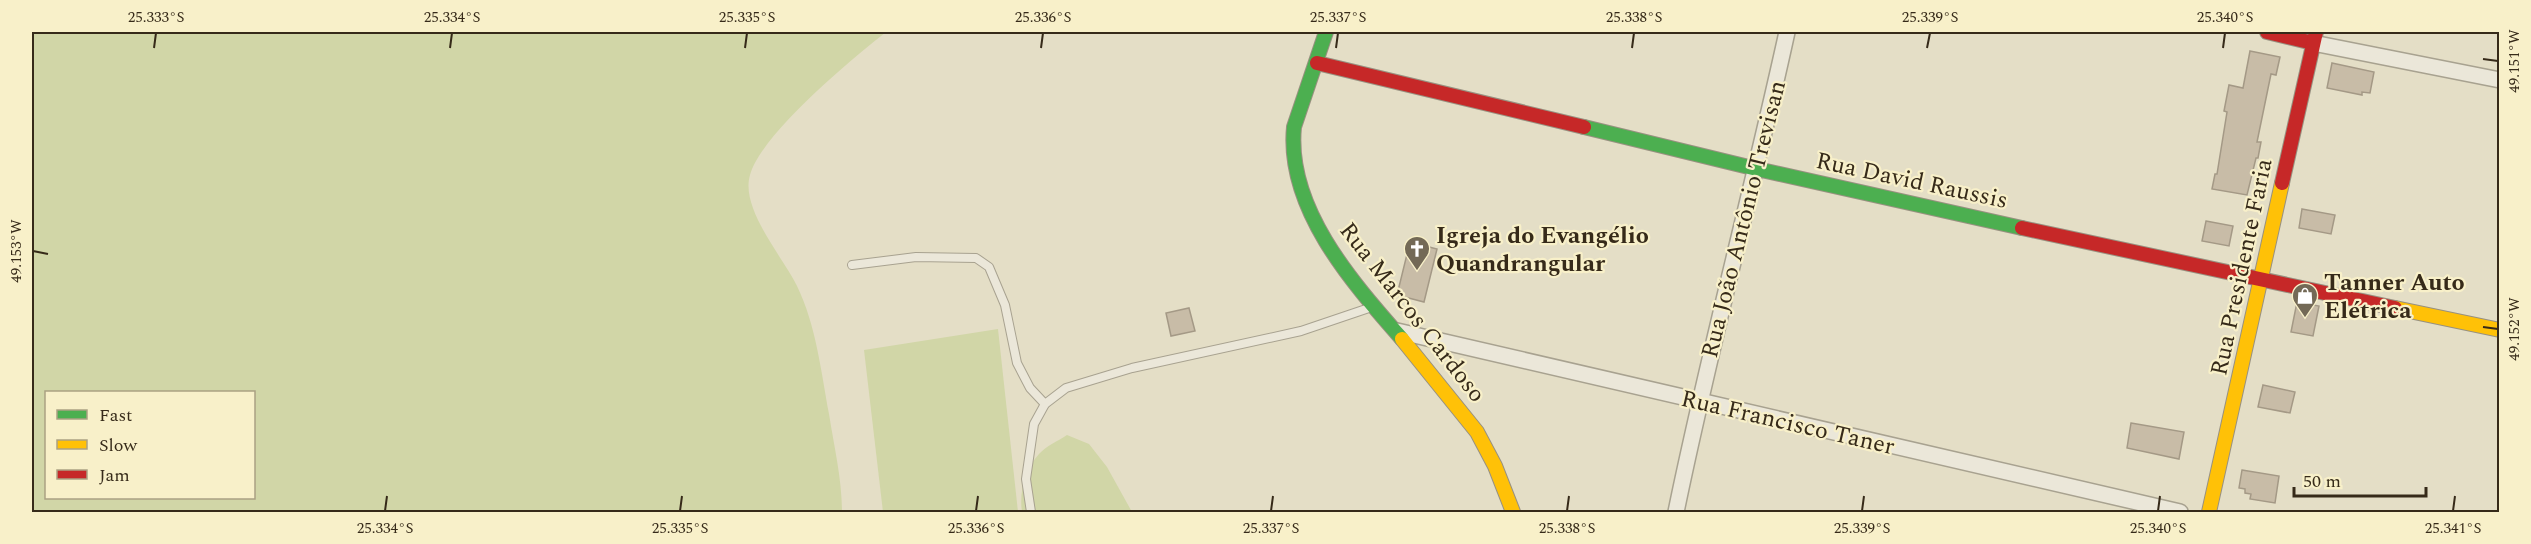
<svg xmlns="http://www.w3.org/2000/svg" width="2531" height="544" viewBox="0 0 2531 544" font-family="Spectral,serif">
	<rect width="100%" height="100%" fill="#e4dec6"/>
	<g fill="#d1d6a7" fill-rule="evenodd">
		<path d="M32,32H886C851,60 762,133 750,175C740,209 783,257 797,286C816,325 821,371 829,414C834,446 842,479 842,512H32ZM46,392H254V498H46Z"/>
		<polygon points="998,329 1018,512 883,512 864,350"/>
		<path d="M1067,435L1089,444L1107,467L1132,512H1022C1019,492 1025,469 1039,454C1046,446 1058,441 1067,435Z"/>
	</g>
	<g fill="#c8bca7" stroke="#a49986" stroke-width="1.5">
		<polygon points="2250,51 2280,57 2276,75 2271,74 2257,142 2261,142 2258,158 2256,158 2247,195 2212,189 2215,174 2217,174 2227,112 2224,111 2229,85 2243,88"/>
		<polygon points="2332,63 2374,72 2370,93 2362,92 2362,95 2327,88"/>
		<polygon points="2302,209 2335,215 2331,234 2299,228"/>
		<polygon points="2206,221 2233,226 2229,246 2202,241"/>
		<polygon points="1410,242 1437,249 1424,302 1397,295"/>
		<polygon points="2297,302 2319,306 2313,336 2291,332"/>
		<polygon points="1189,308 1195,331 1171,336 1166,313"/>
		<polygon points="2263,385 2295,392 2290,413 2258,407"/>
		<polygon points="2131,423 2184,432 2179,459 2127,448"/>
		<polygon points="2242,470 2279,476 2275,503 2250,499 2251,494 2245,493 2245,489 2239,488"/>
	</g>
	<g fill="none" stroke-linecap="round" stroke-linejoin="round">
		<defs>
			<g id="lane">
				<polyline points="852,265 916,257 976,258 989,267 1005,305 1017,363 1030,388 1045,404"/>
				<polyline points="1031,512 1026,479 1034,424 1045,404 1066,388 1132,368 1301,331 1372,307"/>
			</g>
			<g id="street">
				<polyline points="2313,43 2500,80"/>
				<polyline points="1397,331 2180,512"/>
				<path d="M1676,512C1709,351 1752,192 1787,32"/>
			</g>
			<g id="fast">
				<path d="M1326,32L1294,127C1286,208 1352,282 1402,339"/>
				<polyline points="1584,127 1757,169 2022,228"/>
			</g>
			<g id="slow">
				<polyline points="2395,308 2500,330"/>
				<polyline points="1402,339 1477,432 1495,466 1513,512"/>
				<polyline points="2209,512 2282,183"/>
			</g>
			<g id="jam">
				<polyline points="2267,32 2313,43"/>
				<polyline points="1317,63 1584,127"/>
				<polyline points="2282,183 2316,32"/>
				<polyline points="2022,228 2395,308"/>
			</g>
		</defs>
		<use href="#lane" stroke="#a8a290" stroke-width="10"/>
		<use href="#street" stroke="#a8a290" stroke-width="18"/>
		<use href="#fast" stroke="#989180" stroke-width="16"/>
		<use href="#slow" stroke="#989180" stroke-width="16"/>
		<use href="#jam" stroke="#989180" stroke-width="16"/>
		<use href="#lane" stroke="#ebe7d9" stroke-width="8"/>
		<use href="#street" stroke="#ebe7d9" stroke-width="15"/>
		<use href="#fast" stroke="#4caf50" stroke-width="14"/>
		<use href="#slow" stroke="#ffc107" stroke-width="14"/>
		<use href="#jam" stroke="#c62828" stroke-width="14"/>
	</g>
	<path fill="none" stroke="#362a19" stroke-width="2" d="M154,48L156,33M450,48L452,33M745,48L747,33M1041,48L1043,33M1336,48L1338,33M1632,48L1634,33M1927,48L1930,33M2223,48L2225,33M2483,59L2498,61M33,251L48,254M2483,327L2498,329M385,511L387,496M680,511L682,496M976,511L978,496M1271,511L1273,496M1567,511L1569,496M1862,511L1864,496M2158,511L2160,496M2453,511L2455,496"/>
	<defs>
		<symbol id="church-pin" viewBox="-11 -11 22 30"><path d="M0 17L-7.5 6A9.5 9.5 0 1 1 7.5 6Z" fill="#736956" stroke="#f8f0c9"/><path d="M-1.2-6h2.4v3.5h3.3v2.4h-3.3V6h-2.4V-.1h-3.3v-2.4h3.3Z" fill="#fff"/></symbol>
		<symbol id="shop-pin" viewBox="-11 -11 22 30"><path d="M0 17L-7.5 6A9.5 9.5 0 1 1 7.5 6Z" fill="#736956" stroke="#f8f0c9"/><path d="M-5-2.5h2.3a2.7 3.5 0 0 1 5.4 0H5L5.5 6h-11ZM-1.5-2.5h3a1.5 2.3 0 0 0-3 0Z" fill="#fff"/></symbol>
	</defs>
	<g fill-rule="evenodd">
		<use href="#church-pin" x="1402" y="234" width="30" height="40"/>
		<use href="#shop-pin" x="2290" y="281" width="30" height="40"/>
	</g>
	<g text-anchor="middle" stroke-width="4.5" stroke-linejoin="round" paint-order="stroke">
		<g font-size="24" fill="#362a19" stroke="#f8f0c9">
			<text transform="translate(1912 180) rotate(12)" y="8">Rua David Raussis</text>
			<text transform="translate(1743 219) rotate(-76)" y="8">Rua João Antônio Trevisan</text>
			<text transform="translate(2241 267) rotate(-78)" y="8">Rua Presidente Faria</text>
			<text transform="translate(1413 312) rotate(52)" y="8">Rua Marcos Cardoso</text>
			<text transform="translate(1788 422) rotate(13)" y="8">Rua Francisco Taner</text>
		</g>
		<g font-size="24" font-weight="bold" fill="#362a19" stroke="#f8f0c9" text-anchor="start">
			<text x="1436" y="243">Igreja do Evangélio<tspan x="1436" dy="28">Quandrangular</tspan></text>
			<text x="2324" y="290">Tanner Auto<tspan x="2324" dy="28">Elétrica</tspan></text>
		</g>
	</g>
	<rect width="2531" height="544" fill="none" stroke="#f8f0c9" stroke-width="66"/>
	<rect x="45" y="391" width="210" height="108" fill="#f8f0c9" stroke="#aaa183" stroke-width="1.5"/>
	<rect x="57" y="410" width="30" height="9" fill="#4caf50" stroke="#aaa183" stroke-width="1.5"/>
	<text x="99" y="421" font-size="18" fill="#362a19">Fast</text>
	<rect x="57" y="440" width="30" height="9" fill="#ffc107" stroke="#aaa183" stroke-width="1.5"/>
	<text x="99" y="451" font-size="18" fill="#362a19">Slow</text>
	<rect x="57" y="470" width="30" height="9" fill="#c62828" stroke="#aaa183" stroke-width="1.5"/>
	<text x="99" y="481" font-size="18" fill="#362a19">Jam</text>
	<path d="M2294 487v9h132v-9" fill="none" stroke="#362a19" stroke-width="3"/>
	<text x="2303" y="487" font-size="18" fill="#362a19" stroke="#f8f0c9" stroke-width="4.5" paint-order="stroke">50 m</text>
	<rect x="33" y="33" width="2465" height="478" fill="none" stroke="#362a19" stroke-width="2"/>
	<g font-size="15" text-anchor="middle" fill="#362a19">
		<text x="156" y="22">25.333°S</text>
		<text x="452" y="22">25.334°S</text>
		<text x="747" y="22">25.335°S</text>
		<text x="1043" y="22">25.336°S</text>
		<text x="1338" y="22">25.337°S</text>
		<text x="1634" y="22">25.338°S</text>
		<text x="1930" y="22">25.339°S</text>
		<text x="2225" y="22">25.340°S</text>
		<text transform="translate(2514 61) rotate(-90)" y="5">49.151°W</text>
		<text transform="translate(16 251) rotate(-90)" y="5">49.153°W</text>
		<text transform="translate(2514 329) rotate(-90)" y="5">49.152°W</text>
		<text x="385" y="533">25.334°S</text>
		<text x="680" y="533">25.335°S</text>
		<text x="976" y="533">25.336°S</text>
		<text x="1271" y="533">25.337°S</text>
		<text x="1567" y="533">25.338°S</text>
		<text x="1862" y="533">25.339°S</text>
		<text x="2158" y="533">25.340°S</text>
		<text x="2453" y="533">25.341°S</text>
	</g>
</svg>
